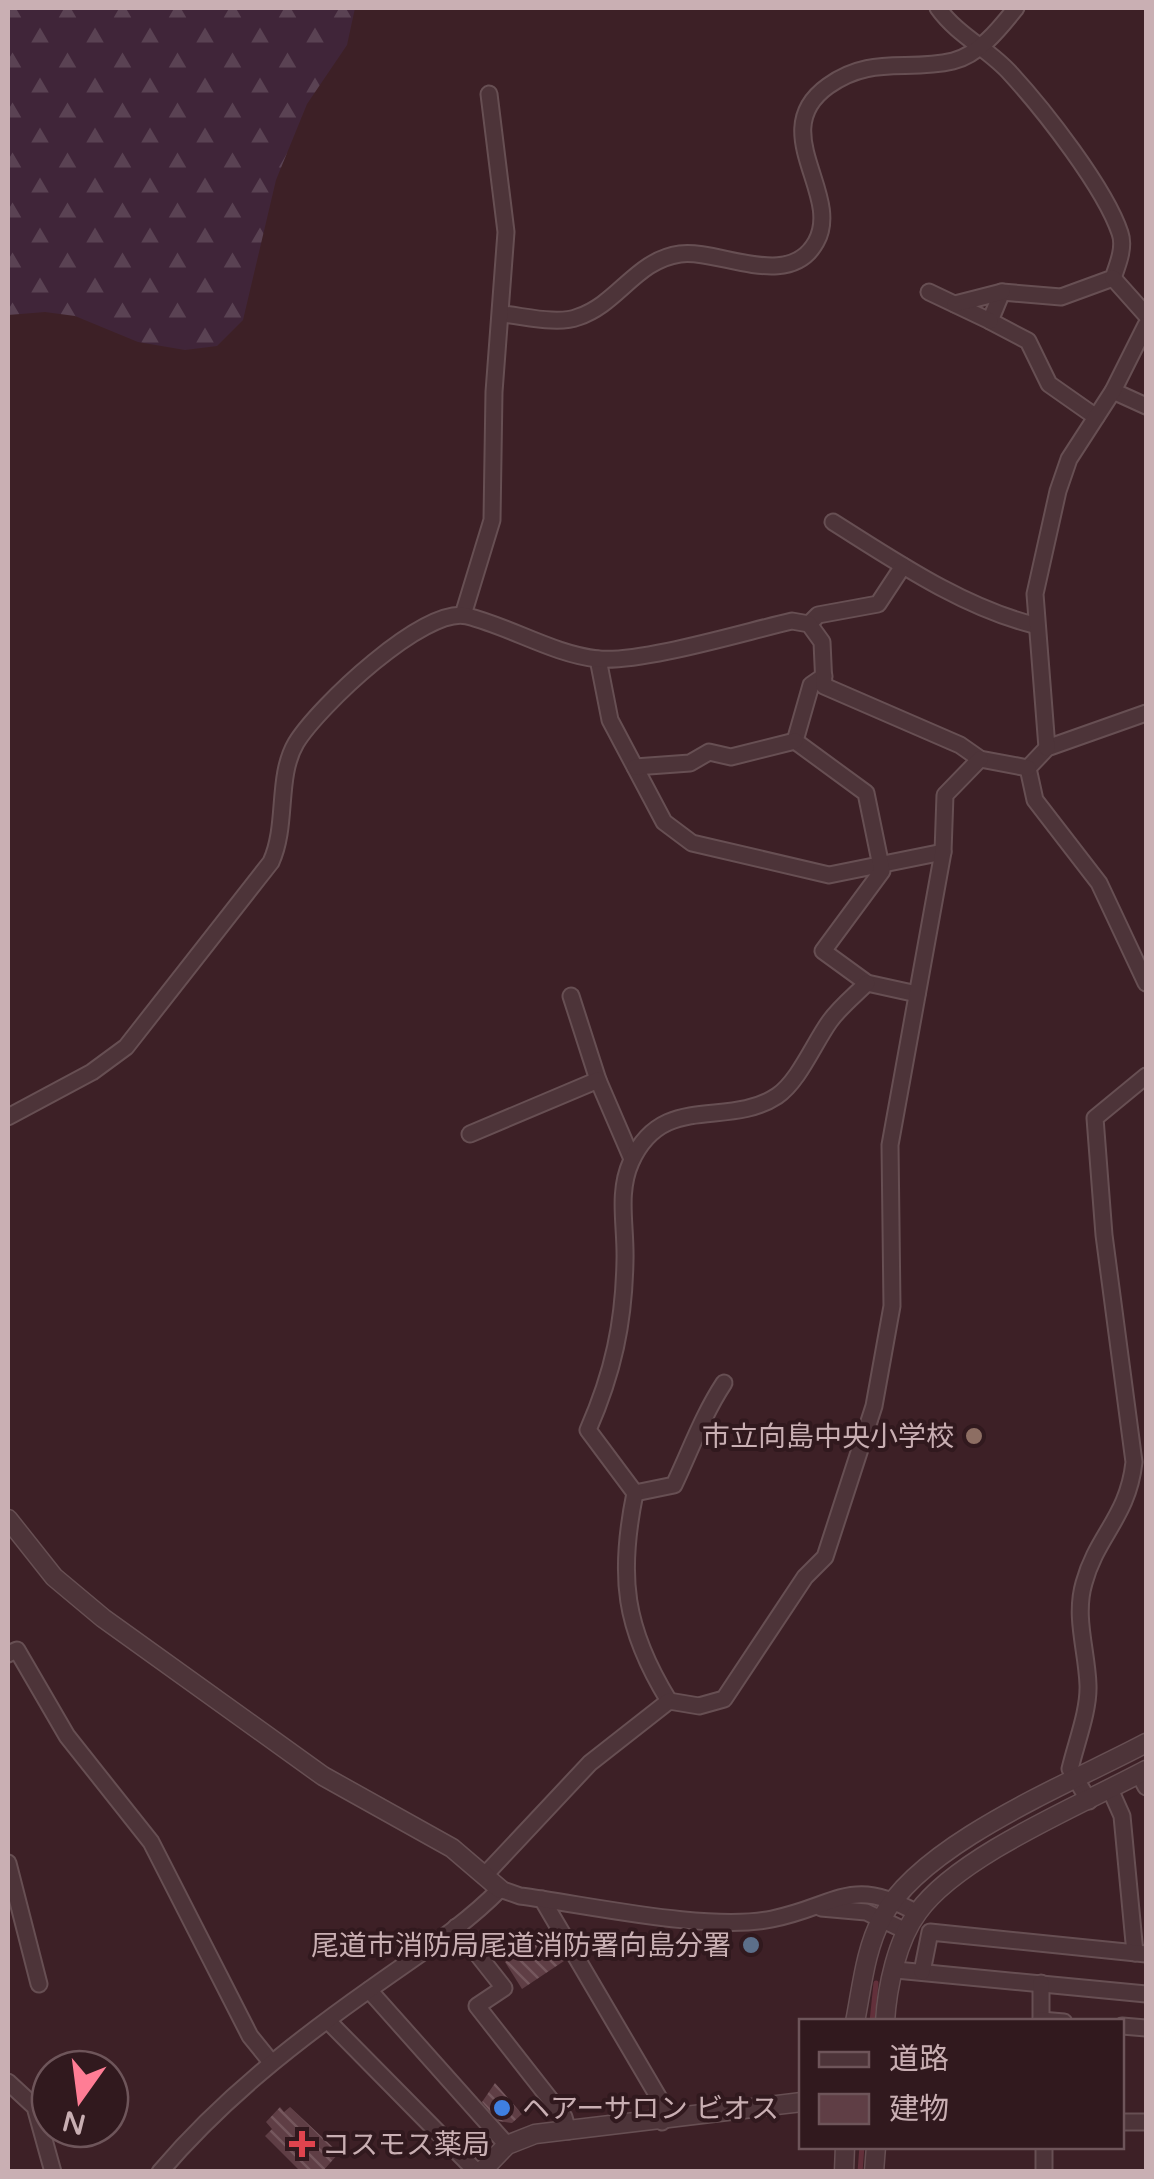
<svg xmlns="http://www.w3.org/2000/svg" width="1154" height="2179" viewBox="0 0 1154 2179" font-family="'Varela Round','Noto Sans JP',sans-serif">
	<defs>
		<pattern id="forest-firs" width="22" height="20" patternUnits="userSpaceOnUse" patternTransform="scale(2.5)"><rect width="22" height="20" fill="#402539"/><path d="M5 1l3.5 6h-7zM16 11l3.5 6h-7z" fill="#5a4253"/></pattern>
		<pattern id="building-back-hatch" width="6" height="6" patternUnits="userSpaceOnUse" patternTransform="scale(2.5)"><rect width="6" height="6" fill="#5f3e45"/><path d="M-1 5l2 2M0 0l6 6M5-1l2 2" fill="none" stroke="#75575d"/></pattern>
	</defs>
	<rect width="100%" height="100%" fill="#3d2026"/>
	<polygon fill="url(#forest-firs)" points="8,8 355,8 347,45 307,104 276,180 243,320 217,346 185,350 138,342 75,316 45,312 8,315"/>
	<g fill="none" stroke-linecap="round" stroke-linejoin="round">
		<g stroke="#63303b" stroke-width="5">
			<polyline points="872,2022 876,1983"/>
			<polyline points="860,2172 862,2146"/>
		</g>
	</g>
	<g fill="url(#building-back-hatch)">
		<polygon points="549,1936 564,1961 522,1989 505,1962"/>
		<polygon points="495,2083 522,2114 512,2123 498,2121 482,2102"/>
		<polygon points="280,2107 284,2112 290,2107 339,2153 322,2172 301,2172 265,2136 272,2129 266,2122"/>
	</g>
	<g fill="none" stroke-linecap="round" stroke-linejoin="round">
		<defs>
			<g id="minor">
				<path d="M938,8C958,36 989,49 1011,74C1044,110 1105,188 1120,233C1125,247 1118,264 1113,278L1061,297L1002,292L990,321L1028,341L1049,384L1096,417"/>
				<polyline points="1113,278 1146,315"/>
				<polyline points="929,292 990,321"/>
				<polyline points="955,304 1002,292"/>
				<path d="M502,314C524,316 558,325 578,317C618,304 636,260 680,254C720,249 789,291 816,242C843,194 765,131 828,86C871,55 906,72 953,61C979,55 1000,28 1016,8"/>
				<polyline points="1113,391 1146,406"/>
				<path d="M833,522C895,561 962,607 1034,625"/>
				<polyline points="463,615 492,520 494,392 506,232 489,94"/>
				<polyline points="809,624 818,615 878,604 903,566"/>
				<polyline points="598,659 610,720 664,822 692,843 829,875 943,852"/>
				<polyline points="824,676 811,685 795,741 866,793 882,871 823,951 867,983 917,994"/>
				<polyline points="1146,713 1047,748 1028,768 1035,800 1099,883 1146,983"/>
				<polyline points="1047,748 1035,594 1058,491 1069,459 1113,391 1146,325"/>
				<polyline points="635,767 690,763 709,752 731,757 795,741"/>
				<polyline points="571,996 598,1080"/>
				<path d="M8,1117L92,1072L126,1047L271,862C288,825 276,777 296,743C318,707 424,606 467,616C511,627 553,654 598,659C642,663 744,632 792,621L809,624L822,642L824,686L960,745L980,759L1028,768"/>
				<polyline points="470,1134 598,1080 632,1159"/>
				<path d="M635,1493L674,1485C691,1449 703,1415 724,1383"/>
				<polyline points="8,1654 17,1650 67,1736 151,1842 250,2036 271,2062"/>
				<path d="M669,1701C624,1628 618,1576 635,1493L588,1430C613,1373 624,1323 625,1260C626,1226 617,1193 631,1162C663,1091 727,1129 777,1096C799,1081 814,1043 830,1021C840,1007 855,995 867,983"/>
				<polyline points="1139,1774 1146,1787"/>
				<polyline points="1110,1789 1122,1816 1135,1953"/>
				<path d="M1089,1801L1070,1769C1076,1743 1089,1711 1088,1685C1087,1651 1074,1617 1084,1583C1097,1535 1128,1517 1134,1462L1104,1235L1095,1118L1146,1076"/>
				<polyline points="8,1863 39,1984"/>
				<polyline points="484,1876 590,1763 669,1701 699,1706 724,1699 805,1577 825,1557 874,1406 892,1306 890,1145 943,852 945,795 980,759"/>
				<polyline points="542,1899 666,2110 662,2122"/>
				<polyline points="821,1908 866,1912 906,1931"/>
				<polyline points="456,1927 504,1988 477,2006 564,2117 568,2131"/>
				<polyline points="896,1970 1146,1994"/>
				<polyline points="922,1972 930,1932 1146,1954"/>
				<polyline points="1041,1983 1041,2022"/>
				<polyline points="369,1990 507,2145"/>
				<polyline points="1041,2020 1064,2022"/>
				<polyline points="328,2021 477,2172"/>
				<polyline points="1122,2026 1146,2028"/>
				<polyline points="8,2082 35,2107 53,2172"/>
				<polyline points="1122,2122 1146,2122"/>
				<polyline points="1044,2146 1044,2172"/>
				<path d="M160,2172C222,2099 295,2042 373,1987C416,1956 463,1927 500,1889L520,1896C589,1905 709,1932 772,1919C837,1906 850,1875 917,1913"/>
			</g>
			<g id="tertiary">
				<polyline points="8,1519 54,1577 103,1618 323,1776 452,1848 500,1889"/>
				<path d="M855,2022C862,1987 865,1950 882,1918C921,1843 1071,1783 1146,1743"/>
				<path d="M885,2022C887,1987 897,1940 918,1912C959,1855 1083,1804 1146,1770"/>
				<polyline points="481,2172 507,2145 535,2134 802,2102"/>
				<polyline points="844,2172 845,2146"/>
				<polyline points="874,2172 876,2146"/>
			</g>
		</defs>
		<use href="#minor" stroke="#674f53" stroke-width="19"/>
		<use href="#tertiary" stroke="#674f53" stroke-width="21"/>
		<use href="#minor" stroke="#4d3439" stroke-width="15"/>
		<use href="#tertiary" stroke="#4d3439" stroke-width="18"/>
	</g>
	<circle fill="#8d6e63" stroke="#31191e" stroke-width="4" cx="974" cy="1436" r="10"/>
	<circle fill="#5c6f8a" stroke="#31191e" stroke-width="4" cx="751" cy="1945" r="10"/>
	<circle fill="#3f7fe0" stroke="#31191e" stroke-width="4" cx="502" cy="2108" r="10"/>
	<path fill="#e0444e" stroke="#31191e" stroke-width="4" d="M297 2129h10v10h10v10h-10v10h-10v-10h-10v-10h10z"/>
	<g text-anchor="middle" stroke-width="8" stroke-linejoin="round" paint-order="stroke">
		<g font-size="28" fill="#c9afb3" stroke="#31191e" text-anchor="end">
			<text x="954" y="1446">市立向島中央小学校</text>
			<text x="731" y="1955">尾道市消防局尾道消防署向島分署</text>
			<text x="522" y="2118" text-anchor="start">ヘアーサロン ビオス</text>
			<text x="322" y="2154" text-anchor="start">コスモス薬局</text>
		</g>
	</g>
	<rect width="1154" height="2179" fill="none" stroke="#c9afb3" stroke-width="20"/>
	<rect x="799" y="2019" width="325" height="130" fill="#31191e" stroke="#6e555a" stroke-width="2.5"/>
	<rect x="819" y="2052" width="50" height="15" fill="#4d3439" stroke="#6e555a" stroke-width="2.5"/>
	<text x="889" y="2069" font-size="30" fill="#c9afb3">道路</text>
	<rect x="819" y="2094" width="50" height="30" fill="#5f3e45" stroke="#6e555a" stroke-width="2.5"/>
	<text x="889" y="2119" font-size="30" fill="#c9afb3">建物</text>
	<g transform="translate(80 2099) rotate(194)"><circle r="48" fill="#31191e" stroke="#6e555a" stroke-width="2.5"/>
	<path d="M0-8L18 38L0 25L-18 38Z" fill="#ff7d95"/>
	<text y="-15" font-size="28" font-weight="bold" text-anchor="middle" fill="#c9afb3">N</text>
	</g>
</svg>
